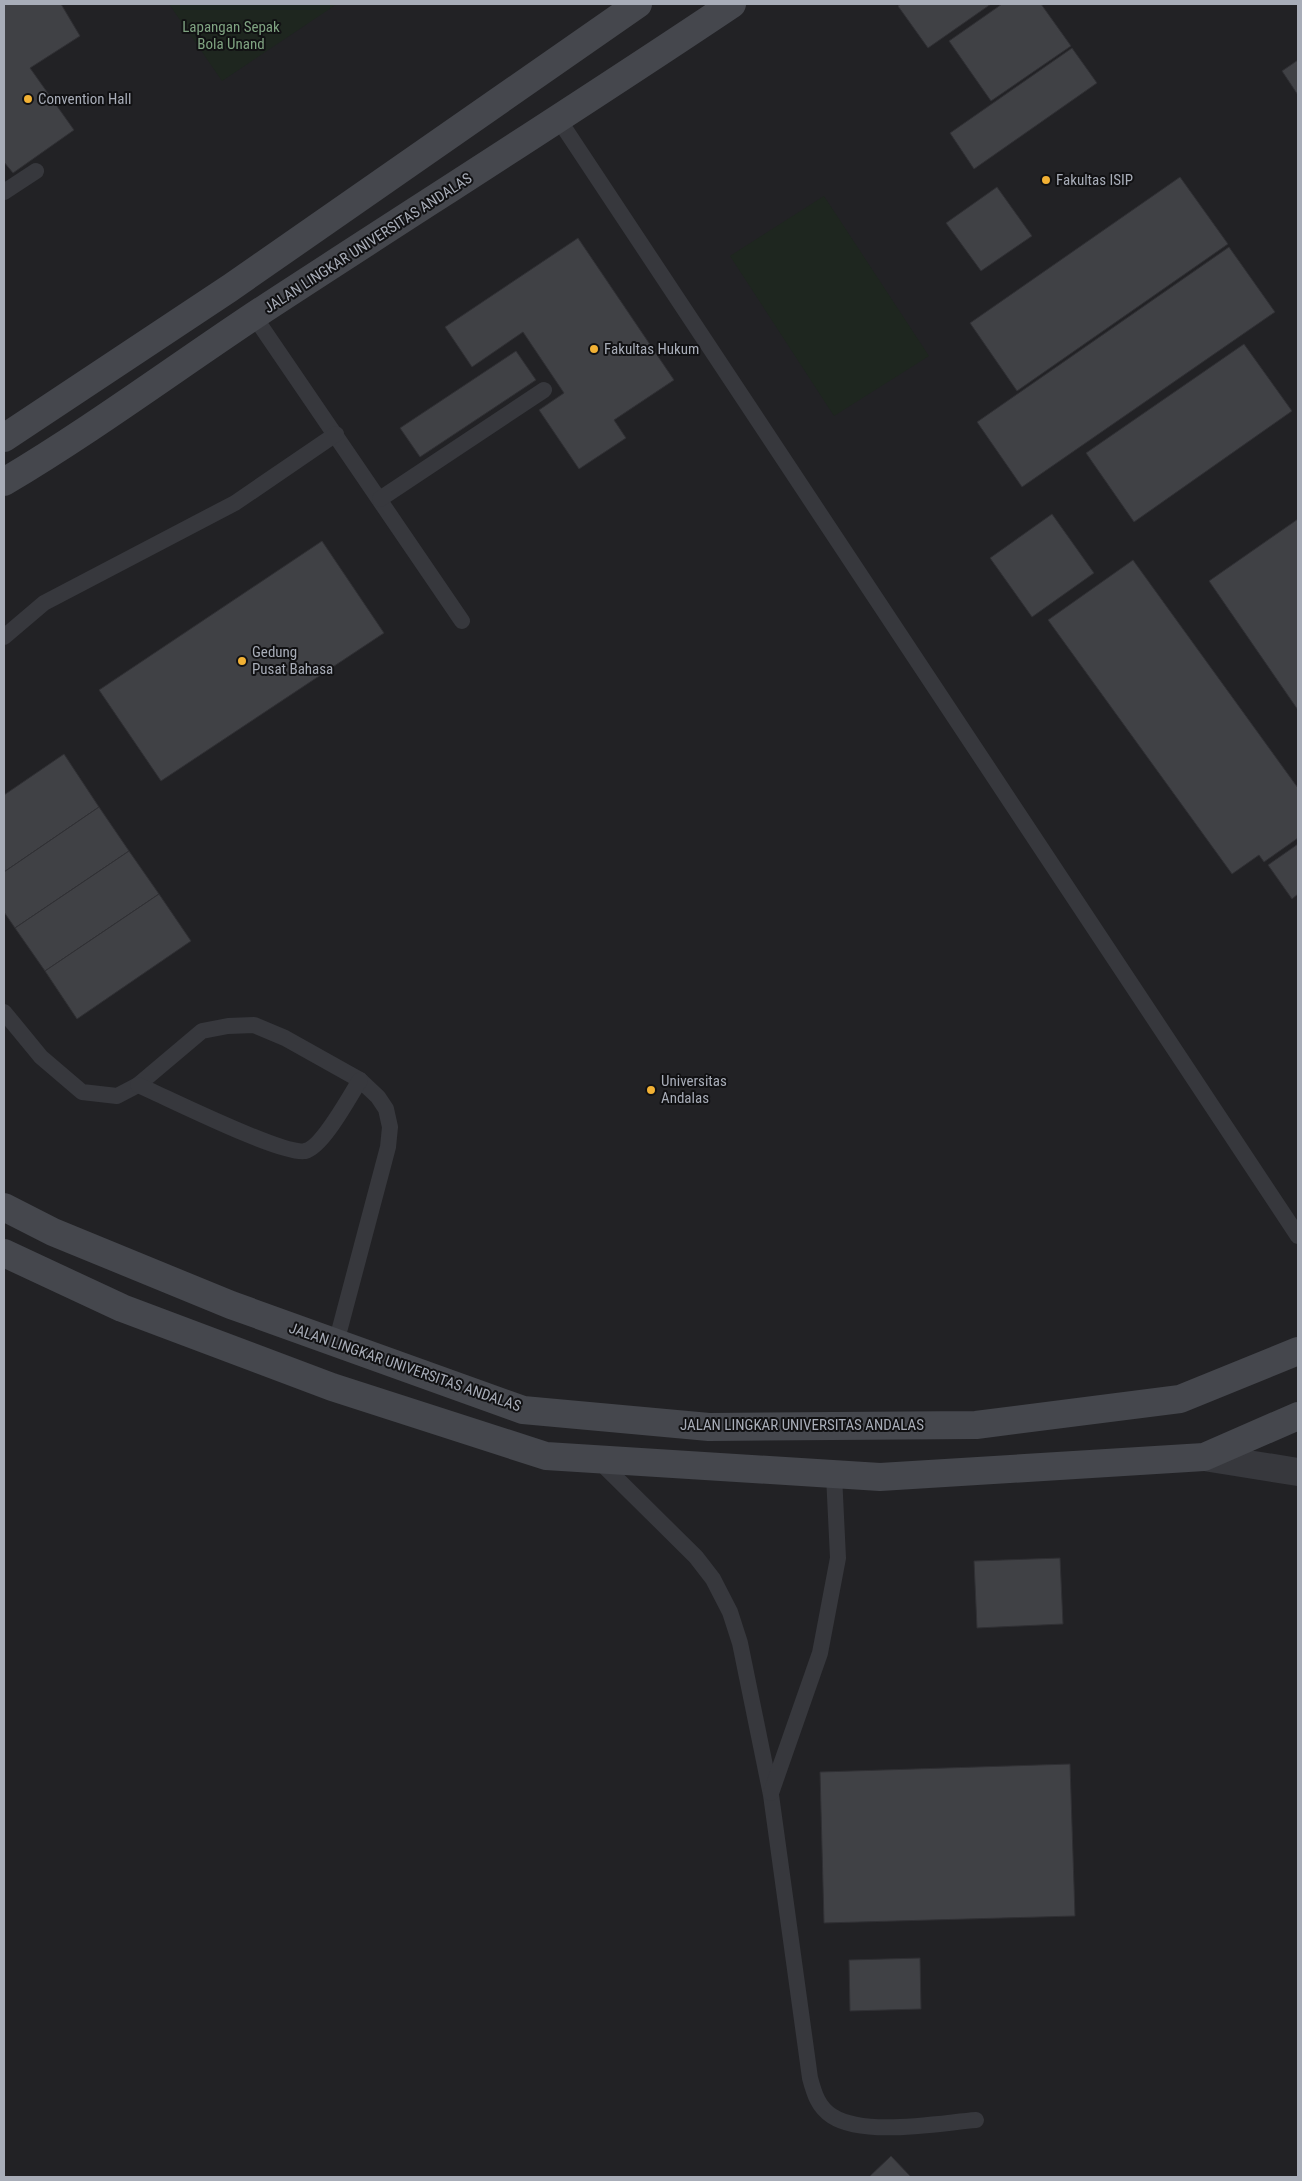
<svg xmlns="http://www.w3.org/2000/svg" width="1302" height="2181" viewBox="0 0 1302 2181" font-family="'Roboto Condensed',sans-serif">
	<rect width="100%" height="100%" fill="#161618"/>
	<rect fill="#222225" x="4" y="4" width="1294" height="2173"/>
	<g fill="#1e261f">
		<polygon points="169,4 337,4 222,81"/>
		<polygon points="824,196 929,356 834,416 730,256"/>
	</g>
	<g fill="#404145" stroke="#303034">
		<polygon points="4,4 61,4 80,36 30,68 74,130 13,173 4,162"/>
		<polygon points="901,4 991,4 928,48 898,6"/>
		<polygon points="1002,4 1041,4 1071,46 991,101 949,41"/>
		<polygon points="1072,48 1097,83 974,169 950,133"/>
		<polygon points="1298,60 1298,95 1282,71"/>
		<polygon points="1180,177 1228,244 1017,391 970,323"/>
		<polygon points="997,187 1032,236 981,271 946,223"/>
		<polygon points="578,238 674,380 614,420 626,438 579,469 539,410 564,393 523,332 472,367 445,327"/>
		<polygon points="1229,247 1275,312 1022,487 977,422"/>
		<polygon points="1244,344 1292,411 1134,522 1086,453"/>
		<polygon points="516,351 536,380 420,457 400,428"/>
		<polygon points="1052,514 1094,573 1032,617 990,558"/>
		<polygon points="1298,519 1298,710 1209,581"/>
		<polygon points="322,541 384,633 161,781 99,690"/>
		<polygon points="1133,560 1298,788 1298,838 1264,862 1259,855 1232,874 1048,620"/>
		<polygon points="64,754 99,807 4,872 4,795"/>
		<polygon points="99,807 129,851 15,928 4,912 4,872"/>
		<polygon points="1298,844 1298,894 1292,899 1268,865"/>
		<polygon points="129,851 159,894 45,971 15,928"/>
		<polygon points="159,894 191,941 77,1019 45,971"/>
		<polygon points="1060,1558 1063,1624 977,1628 974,1561"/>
		<polygon points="1070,1764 1075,1916 824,1923 820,1772"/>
		<polygon points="920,1958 921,2009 850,2011 849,1960"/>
		<polygon points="891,2156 911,2177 869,2177"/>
	</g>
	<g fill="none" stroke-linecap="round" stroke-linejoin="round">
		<g stroke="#37383d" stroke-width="16">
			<polyline points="559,120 1298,1236"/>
			<polyline points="4,192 36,171"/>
			<polyline points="254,316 462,621"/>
			<polyline points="380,499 544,390"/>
			<polyline points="4,637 44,603 235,503 336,434"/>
			<polyline points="4,1012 41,1057 82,1092 117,1096 138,1085 202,1031 228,1026 254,1025 285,1038 360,1080 378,1097 386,1109 390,1127 388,1147 336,1343"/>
			<path d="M138,1085C166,1097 283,1156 305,1151C322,1148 350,1096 360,1080"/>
			<path d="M597,1459L696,1557L713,1579L730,1612L740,1643L771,1795L810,2078C814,2093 818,2107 832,2116C864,2137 939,2123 976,2120"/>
			<polyline points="771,1793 820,1653 838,1558 834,1475"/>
		</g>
		<polyline stroke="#37383d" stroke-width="28" points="1204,1457 1298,1472"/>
		<g stroke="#45474d" stroke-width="28">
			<polyline points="4,438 230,288 638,4"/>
			<path d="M4,482C90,431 171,371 255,315C414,211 574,110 732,4"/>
			<polyline points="4,1207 53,1232 231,1305 523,1410 709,1427 976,1425 1180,1399 1298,1351"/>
			<polyline points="4,1253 122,1308 332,1387 546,1456 880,1477 1204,1457 1298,1416"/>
		</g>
	</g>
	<g fill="#f2b134" stroke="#111113" stroke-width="2">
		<circle cx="28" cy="99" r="5"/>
		<circle cx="1046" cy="180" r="5"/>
		<circle cx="594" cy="349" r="5"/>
		<circle cx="242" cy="661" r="5"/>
		<circle cx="651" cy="1090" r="5"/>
	</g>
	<g text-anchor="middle" stroke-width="4" stroke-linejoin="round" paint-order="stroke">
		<g font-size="15" fill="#7fa381" stroke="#111113">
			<text x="231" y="32">Lapangan Sepak<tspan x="231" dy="17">Bola Unand</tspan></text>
		</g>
		<g font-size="15" fill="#a8adb8" stroke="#111113" text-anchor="start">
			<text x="38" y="104">Convention Hall</text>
			<text x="1056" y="185">Fakultas ISIP</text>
			<text x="604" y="354">Fakultas Hukum</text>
			<text x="252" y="657">Gedung<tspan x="252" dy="17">Pusat Bahasa</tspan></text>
			<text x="661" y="1086">Universitas<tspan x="661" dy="17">Andalas</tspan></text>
		</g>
		<g font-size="15" fill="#a8adb8" stroke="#111113">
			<text transform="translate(368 243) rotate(-33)" y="5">JALAN LINGKAR UNIVERSITAS ANDALAS</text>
			<text transform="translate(405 1367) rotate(19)" y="5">JALAN LINGKAR UNIVERSITAS ANDALAS</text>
			<text x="802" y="1430">JALAN LINGKAR UNIVERSITAS ANDALAS</text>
		</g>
	</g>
	<rect width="1302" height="2181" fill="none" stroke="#a8adb8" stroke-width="10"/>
</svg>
